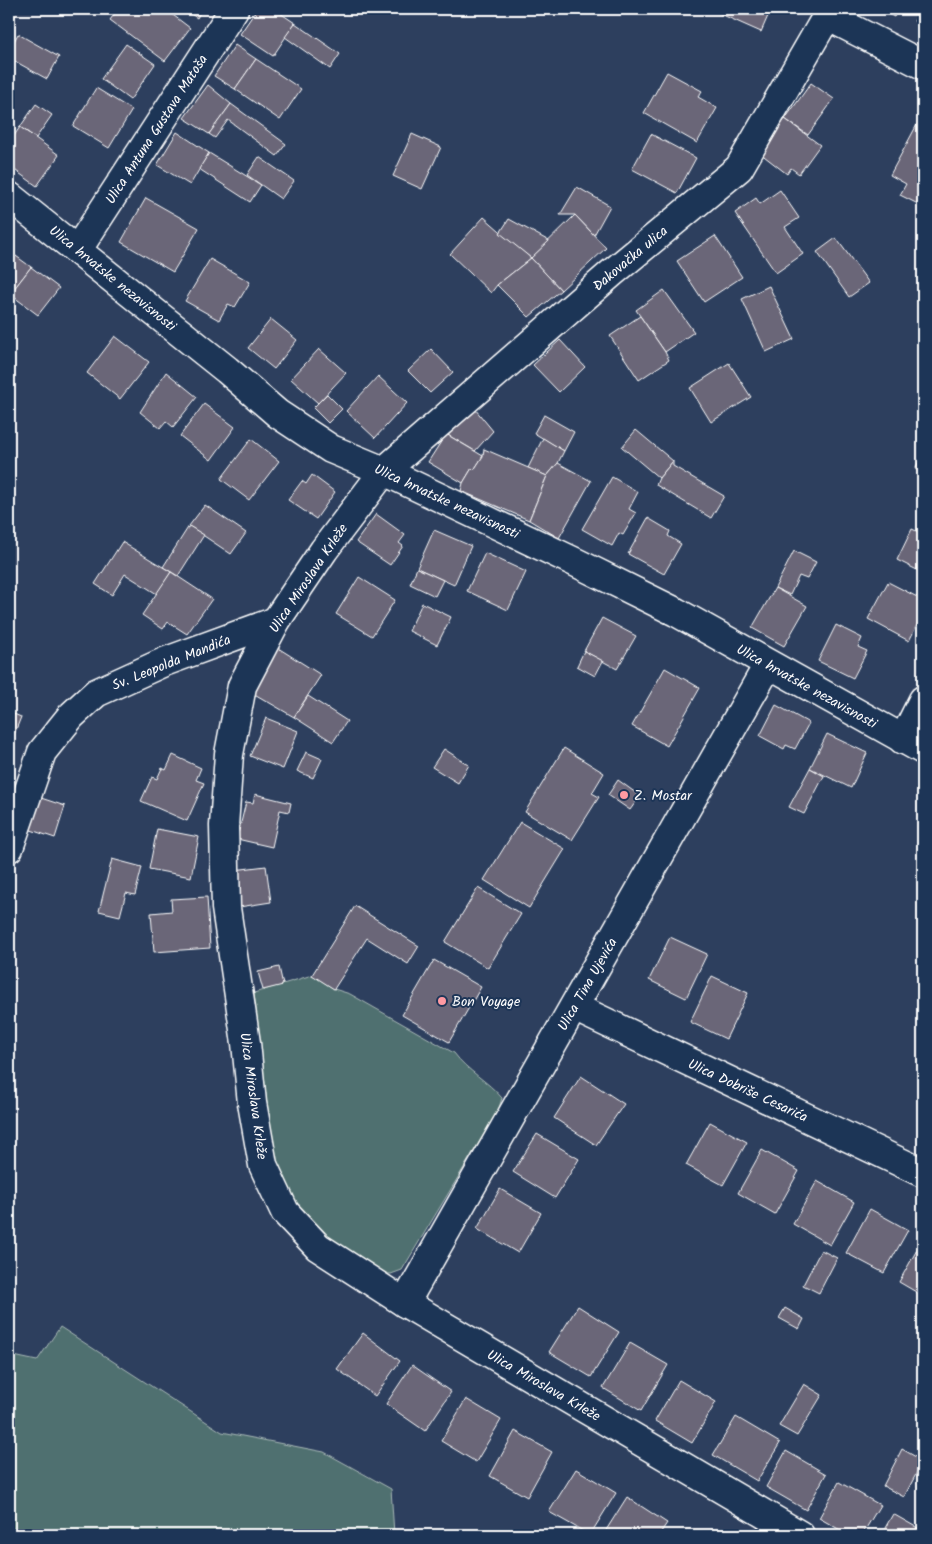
<svg xmlns="http://www.w3.org/2000/svg" width="932" height="1544" viewBox="0 0 932 1544" font-family="Kalam,sans-serif">
	<rect width="100%" height="100%" fill="#2d3f5e"/>
	<filter id="ink" filterUnits="userSpaceOnUse"><feTurbulence type="fractalNoise" baseFrequency=".02" numOctaves="2"/><feDisplacementMap in="SourceGraphic" scale="10" xChannelSelector="R" yChannelSelector="G"/><feConvolveMatrix kernelMatrix="1 2 1 2 8 2 1 2 1" color-interpolation-filters="sRGB"/></filter>
	<g filter="url(#ink)">
		<g fill="#50706f" stroke="#a8b8b7">
			<path d="M312,975L334,989L350,994L454,1053C467,1071 488,1081 502,1098L498,1111L402,1270L391,1274L382,1273L341,1250L312,1225L284,1185L276,1162L271,1139L254,993Z"/>
			<polygon points="60,1327 222,1432 324,1452 391,1489 394,1534 397,1535 9,1535 9,1355 37,1361"/>
		</g>
		<g fill="#6b6678" stroke="#fff">
			<polygon points="118,9 148,9 153,12 156,9 165,9 190,28 165,61 110,20"/>
			<polygon points="183,9 202,9 197,18"/>
			<polygon points="257,9 274,9 295,23 273,56 240,34"/>
			<polygon points="717,9 771,9 761,32 716,12"/>
			<polygon points="879,9 898,9 894,17"/>
			<polygon points="923,9 923,29 914,21"/>
			<polygon points="295,23 340,54 330,69 285,37"/>
			<polygon points="18,34 59,57 47,79 9,58 9,50"/>
			<polygon points="126,44 155,64 130,100 101,79"/>
			<polygon points="235,45 256,59 235,89 214,76"/>
			<polygon points="256,59 301,89 280,120 235,89"/>
			<polygon points="667,72 702,91 698,97 717,108 697,143 644,113"/>
			<polygon points="811,83 834,99 808,135 785,119"/>
			<polygon points="208,85 231,104 209,134 184,118"/>
			<polygon points="96,88 132,110 109,148 73,126"/>
			<polygon points="36,104 52,115 36,138 20,127"/>
			<polygon points="231,104 286,144 277,156 228,120 215,138 209,134"/>
			<polygon points="9,108 15,112 9,122"/>
			<polygon points="785,119 820,145 799,174 791,168 787,174 760,153"/>
			<polygon points="920,119 923,121 923,203 922,206 900,195 906,184 890,175"/>
			<polygon points="20,127 59,155 37,186 9,166 9,143"/>
			<polygon points="177,132 209,153 190,185 157,165"/>
			<polygon points="412,134 441,147 422,189 393,176"/>
			<polygon points="651,134 696,158 677,193 632,169"/>
			<polygon points="209,153 261,185 250,202 199,169"/>
			<polygon points="259,157 294,181 281,199 247,175"/>
			<polygon points="577,187 610,206 594,235 575,215 560,215"/>
			<polygon points="780,190 799,218 785,227 803,254 776,273 735,213 756,198 760,204"/>
			<polygon points="146,198 199,228 173,272 121,242"/>
			<polygon points="575,215 606,248 561,290 531,258"/>
			<polygon points="484,217 531,258 497,285 491,293 450,254"/>
			<polygon points="509,219 549,241 531,258 500,233"/>
			<polygon points="715,236 742,277 704,302 677,261"/>
			<polygon points="836,238 869,283 849,297 817,252"/>
			<polygon points="9,251 31,267 10,294 9,293"/>
			<polygon points="531,258 561,290 529,317 497,285"/>
			<polygon points="210,259 250,282 235,307 228,304 219,320 185,301"/>
			<polygon points="31,267 59,288 38,315 10,294"/>
			<polygon points="769,286 794,339 766,352 742,299"/>
			<polygon points="664,290 694,332 665,352 636,310"/>
			<polygon points="640,316 665,352 669,360 639,380 610,336"/>
			<polygon points="271,319 297,340 274,369 248,348"/>
			<polygon points="115,336 149,362 120,399 87,373"/>
			<polygon points="560,340 585,367 559,392 533,365"/>
			<polygon points="319,349 346,373 318,403 291,379"/>
			<polygon points="431,349 453,372 430,393 408,371"/>
			<polygon points="729,363 751,397 711,422 690,388"/>
			<polygon points="166,372 197,397 173,427 166,421 160,428 140,412"/>
			<polygon points="378,376 407,403 375,438 346,411"/>
			<polygon points="327,394 342,409 328,423 313,408"/>
			<polygon points="204,404 235,427 211,460 180,436"/>
			<polygon points="475,409 493,431 475,451 446,434"/>
			<polygon points="544,415 574,432 564,451 534,433"/>
			<polygon points="636,430 673,461 659,478 622,447"/>
			<polygon points="446,434 483,456 474,470 472,468 463,483 428,462"/>
			<polygon points="543,438 564,451 558,463 547,476 528,468"/>
			<polygon points="251,439 279,461 249,500 221,479"/>
			<polygon points="484,449 547,476 529,520 461,491 463,483 472,468 474,470 483,456"/>
			<polygon points="920,459 923,460 923,473 915,469"/>
			<polygon points="673,461 673,466 724,496 711,518 656,485 659,478"/>
			<polygon points="558,463 591,481 559,538 529,520 547,476"/>
			<polygon points="312,475 335,492 316,519 288,500 302,481 306,484"/>
			<polygon points="612,477 638,492 629,509 636,513 623,535 619,533 612,546 582,529"/>
			<polygon points="205,505 246,533 231,554 189,526"/>
			<polygon points="376,514 405,535 399,543 403,546 390,565 356,542"/>
			<polygon points="648,518 670,531 668,536 681,544 664,574 628,554"/>
			<polygon points="189,526 204,535 178,576 163,567"/>
			<polygon points="912,529 923,534 923,573 897,560"/>
			<polygon points="434,530 471,546 454,585 417,568"/>
			<polygon points="122,542 171,572 157,594 125,574 112,595 95,584"/>
			<polygon points="794,551 816,562 807,579 799,576 790,595 775,588"/>
			<polygon points="485,553 526,572 508,610 467,591"/>
			<polygon points="417,568 443,580 435,596 410,584"/>
			<polygon points="171,572 212,599 187,634 168,622 163,629 142,615"/>
			<polygon points="359,577 395,600 372,636 336,614"/>
			<polygon points="888,582 923,600 923,613 909,641 868,619"/>
			<polygon points="775,588 807,606 784,646 752,628"/>
			<polygon points="422,603 451,617 437,645 409,631"/>
			<polygon points="602,618 636,636 617,669 584,651"/>
			<polygon points="836,625 862,638 858,647 867,651 853,678 818,661"/>
			<polygon points="278,648 321,675 294,717 251,692"/>
			<polygon points="584,651 603,661 595,676 577,666"/>
			<polygon points="665,668 700,688 667,746 632,726"/>
			<polygon points="308,696 347,721 333,742 294,717"/>
			<polygon points="776,705 809,723 795,749 786,745 784,749 760,736"/>
			<polygon points="9,712 21,717 9,747"/>
			<polygon points="266,718 298,731 283,769 250,756"/>
			<polygon points="827,734 867,753 851,788 810,768"/>
			<polygon points="564,748 604,773 592,793 599,797 572,840 525,812"/>
			<polygon points="444,749 469,765 458,783 432,767"/>
			<polygon points="306,752 322,759 313,778 297,771"/>
			<polygon points="173,755 201,768 196,780 204,783 187,821 141,801 152,777 157,779 162,768 166,770"/>
			<polygon points="810,768 824,776 804,814 789,807"/>
			<polygon points="618,780 640,796 630,810 608,795"/>
			<polygon points="255,794 291,803 289,812 280,810 272,847 237,839 246,802 253,803"/>
			<polygon points="38,797 65,806 55,838 28,829"/>
			<polygon points="520,822 565,849 529,908 484,880"/>
			<polygon points="157,829 199,837 191,877 149,869"/>
			<polygon points="112,859 142,867 135,895 126,893 120,916 99,911"/>
			<polygon points="266,866 271,902 239,907 234,870"/>
			<polygon points="478,888 521,914 488,968 445,942"/>
			<polygon points="207,897 210,948 154,952 151,913 172,911 171,899"/>
			<polygon points="355,906 419,946 408,964 367,938 334,989 312,975"/>
			<polygon points="670,937 707,954 686,998 649,980"/>
			<polygon points="434,960 481,987 449,1042 402,1015"/>
			<polygon points="279,967 283,985 263,990 258,972"/>
			<polygon points="712,976 748,993 726,1039 690,1022"/>
			<polygon points="581,1076 624,1104 596,1145 554,1118"/>
			<polygon points="710,1122 747,1142 723,1185 686,1165"/>
			<polygon points="537,1134 579,1159 555,1198 513,1172"/>
			<polygon points="762,1150 799,1171 775,1214 738,1193"/>
			<polygon points="817,1181 854,1202 830,1245 793,1224"/>
			<polygon points="500,1189 541,1213 518,1253 477,1229"/>
			<polygon points="870,1209 908,1230 884,1273 846,1253"/>
			<polygon points="923,1239 923,1296 899,1282"/>
			<polygon points="821,1250 837,1258 819,1293 803,1285"/>
			<polygon points="578,1306 619,1332 591,1377 549,1352"/>
			<polygon points="785,1308 804,1319 799,1329 779,1318"/>
			<polygon points="363,1333 400,1361 375,1396 337,1369"/>
			<polygon points="630,1343 668,1365 641,1411 603,1388"/>
			<polygon points="412,1365 451,1392 425,1431 386,1404"/>
			<polygon points="679,1380 716,1402 692,1443 655,1421"/>
			<polygon points="804,1384 822,1395 797,1436 779,1426"/>
			<polygon points="466,1399 501,1420 476,1462 441,1441"/>
			<polygon points="736,1417 780,1443 757,1481 713,1455"/>
			<polygon points="515,1431 552,1452 527,1497 490,1476"/>
			<polygon points="902,1449 923,1461 904,1497 883,1486"/>
			<polygon points="786,1451 826,1474 806,1510 766,1487"/>
			<polygon points="576,1469 616,1493 590,1535 549,1512"/>
			<polygon points="839,1482 880,1505 862,1535 849,1535 819,1518"/>
			<polygon points="627,1497 667,1523 659,1535 603,1535"/>
			<polygon points="893,1514 923,1531 923,1535 881,1535"/>
		</g>
		<g fill="none" stroke-linecap="round" stroke-linejoin="round">
			<defs>
				<g id="minor">
					<polyline points="827,16 923,65"/>
					<polyline points="9,196 227,370 278,414 331,449 384,471 577,563 676,612 923,750"/>
					<polyline points="78,249 234,9"/>
					<polyline points="903,740 923,700"/>
					<polyline points="9,848 42,752 71,716 96,693 164,662 276,621"/>
					<polyline points="574,1007 923,1173"/>
					<polyline points="405,1303 768,665"/>
					<polyline points="800,1535 405,1303 318,1247 285,1212 263,1165 252,1103 246,1043 226,908 224,826 229,754 242,686 276,621 324,550 384,471 613,272 739,168 831,9"/>
				</g>
			</defs>
			<use href="#minor" stroke="#fff" stroke-width="31"/>
			<use href="#minor" stroke="#1d3557" stroke-width="28"/>
		</g>
	</g>
	<g fill="#ff9aa2" stroke="#1d3557" stroke-width="2">
		<circle cx="624" cy="795" r="5"/>
		<circle cx="442" cy="1001" r="5"/>
	</g>
	<g text-anchor="middle" stroke-width="4" stroke-linejoin="round" paint-order="stroke">
		<g font-size="14" fill="#fff" stroke="#1d3557">
			<text transform="translate(156 129) rotate(-57)" y="5">Ulica Antuna Gustava Matoša</text>
			<text transform="translate(630 258) rotate(-40)" y="5">Đakovačka ulica</text>
			<text transform="translate(113 278) rotate(39)" y="5">Ulica hrvatske nezavisnosti</text>
			<text transform="translate(447 501) rotate(25)" y="5">Ulica hrvatske nezavisnosti</text>
			<text transform="translate(308 578) rotate(-56)" y="5">Ulica Miroslava Krleže</text>
			<text transform="translate(171 662) rotate(-22)" y="5">Sv. Leopolda Mandića</text>
			<text transform="translate(807 686) rotate(29)" y="5">Ulica hrvatske nezavisnosti</text>
			<text transform="translate(587 984) rotate(-60)" y="5">Ulica Tina Ujevića</text>
			<text transform="translate(748 1090) rotate(25)" y="5">Ulica Dobriše Cesarića</text>
			<text transform="translate(254 1096) rotate(82)" y="5">Ulica Miroslava Krleže</text>
			<text transform="translate(544 1385) rotate(30)" y="5">Ulica Miroslava Krleže</text>
		</g>
		<g font-size="14" fill="#fff" stroke="#1d3557" text-anchor="start">
			<text x="634" y="800">Z. Mostar</text>
			<text x="452" y="1006">Bon Voyage</text>
		</g>
	</g>
	<rect width="932" height="1544" fill="none" stroke="#1d3557" stroke-width="30"/>
	<rect x="15" y="15" width="902" height="1514" fill="none" stroke="#fff" stroke-width="2" filter="url(#ink)"/>
</svg>
